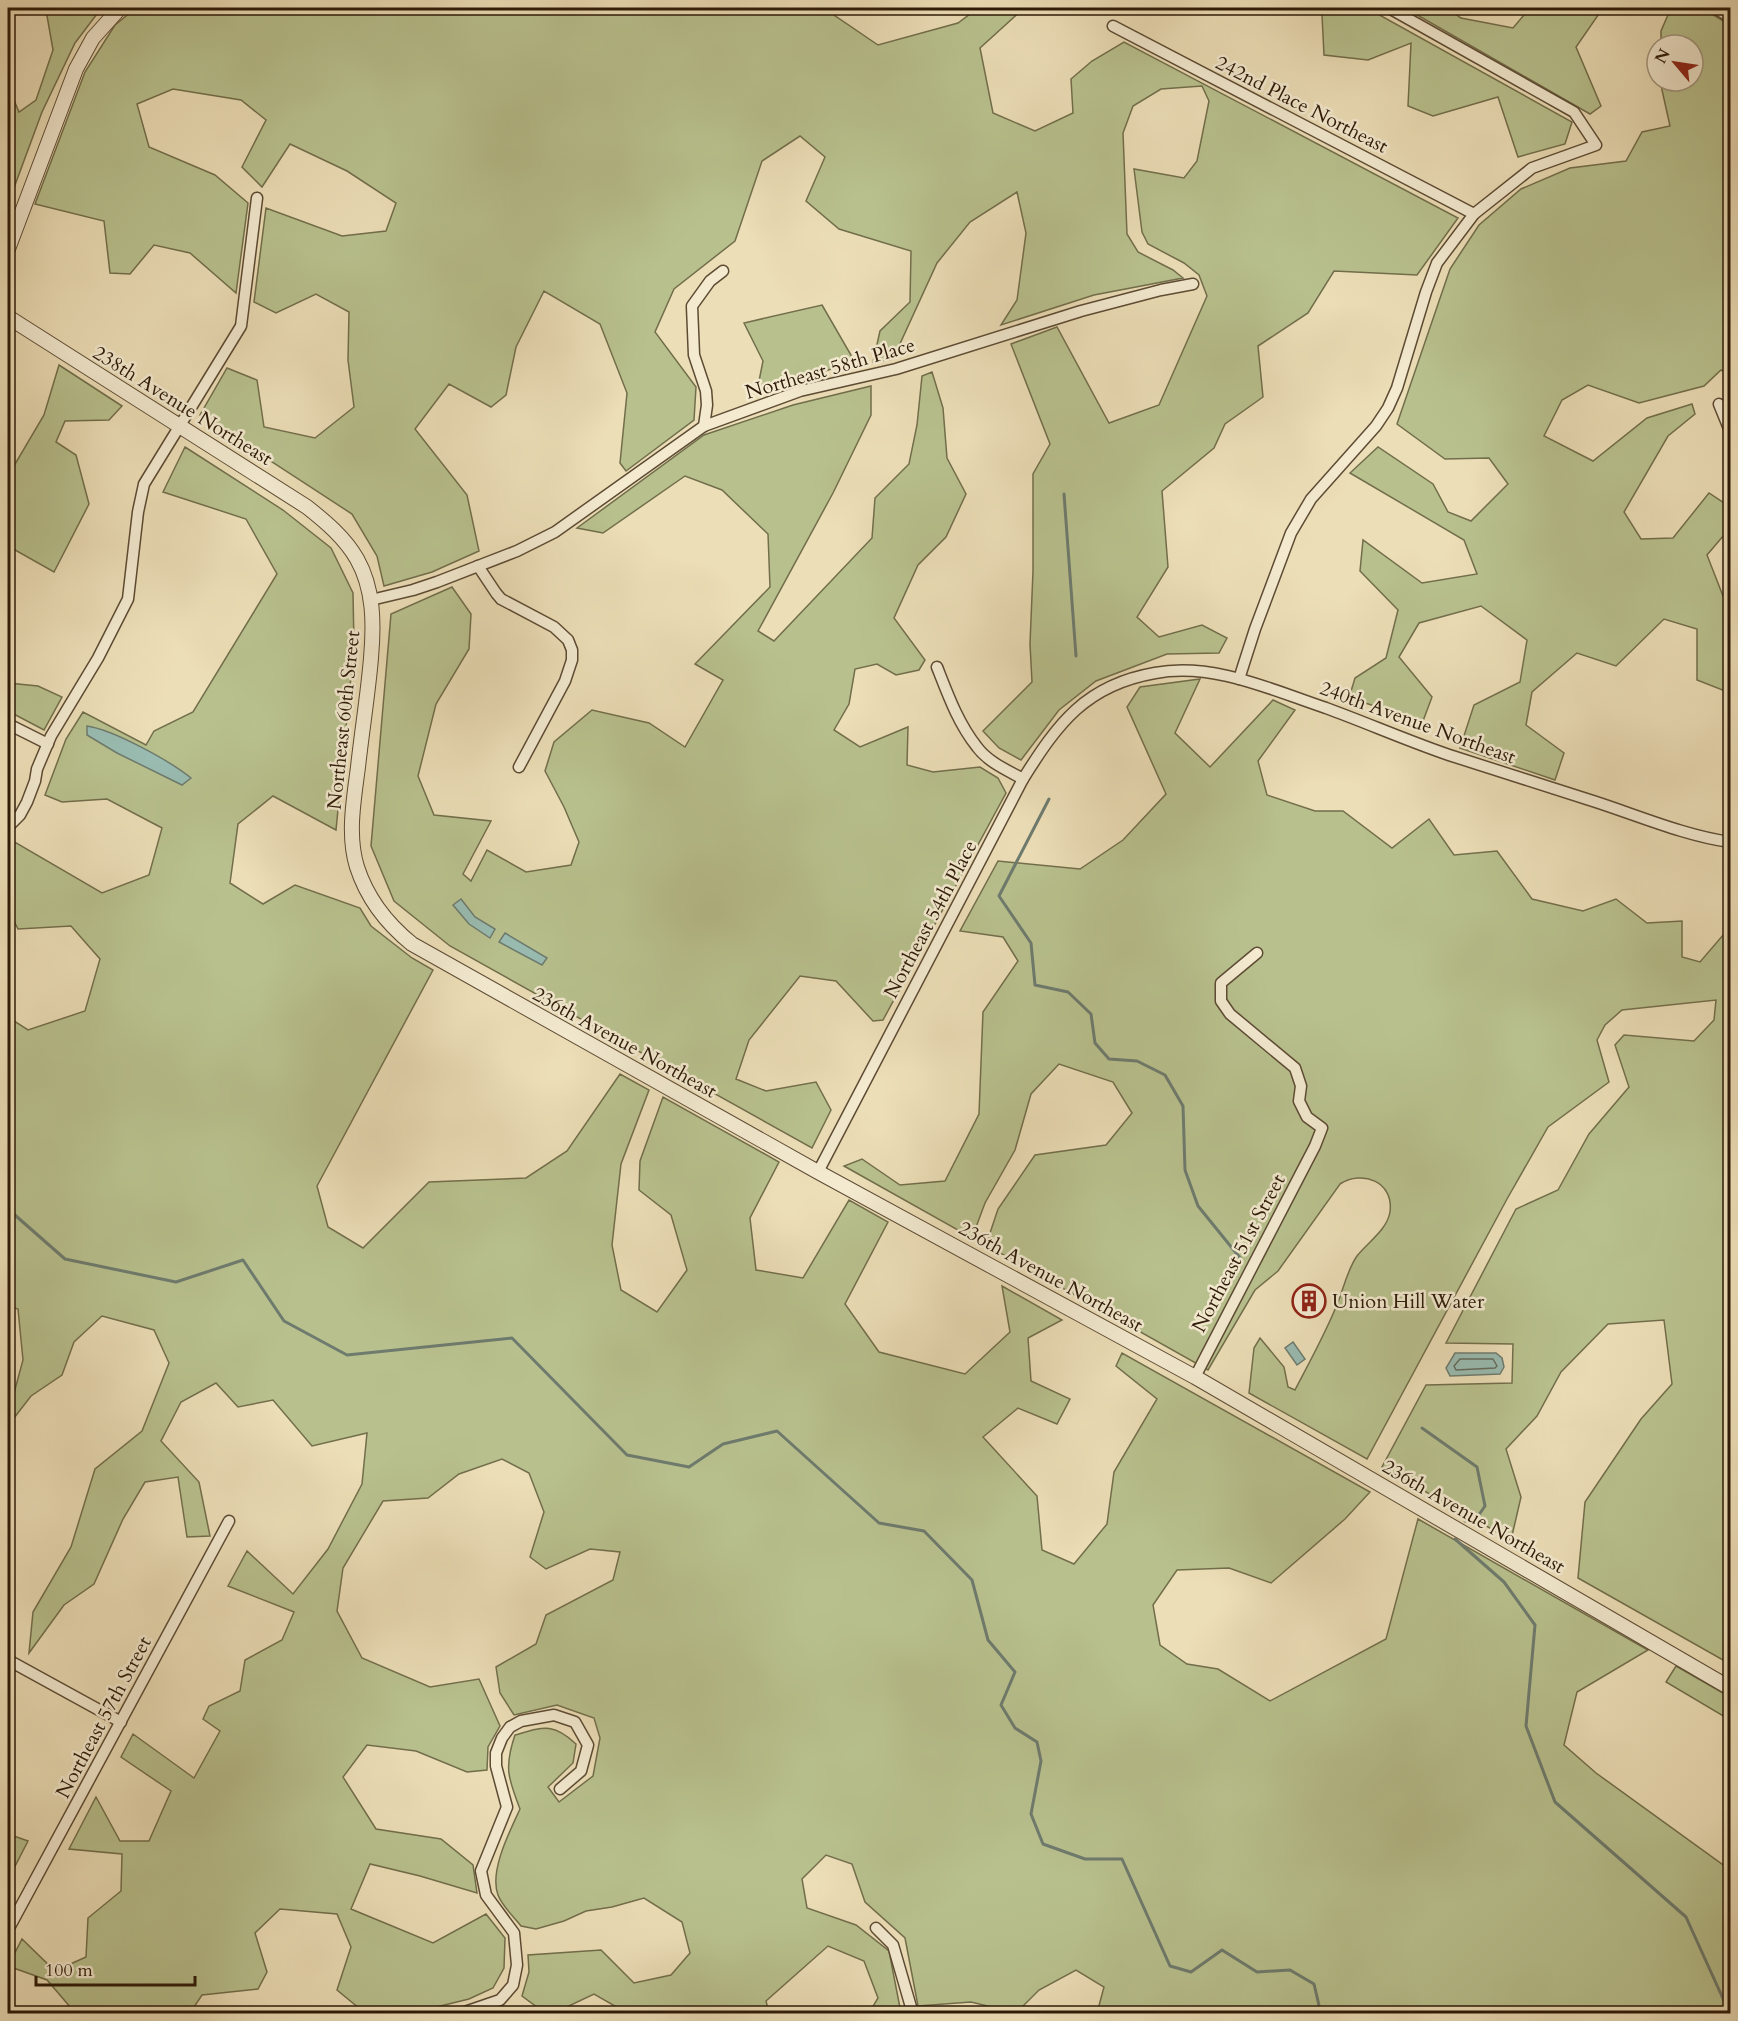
<svg xmlns="http://www.w3.org/2000/svg" width="1738" height="2021" viewBox="0 0 1738 2021" font-family="Cardo,serif">
	<rect width="100%" height="100%" fill="#ecdeb7"/>
	<filter id="stains"><feTurbulence type="fractalNoise" baseFrequency=".00333" numOctaves="4"/><feColorMatrix values="0 0 0 0 .2 0 0 0 0 .09 0 0 0 0 .02 0 0 0 .5 -.17"/></filter>
	<radialGradient id="worn" r=".72"><stop offset=".6" stop-color="#630" stop-opacity="0"/><stop offset="1" stop-color="#630" stop-opacity=".3"/></radialGradient>
	<g fill="#b8c18e" stroke="#726e4b" stroke-width="1.5">
		<polygon points="49,8 99,8 100,10 75,43 42,112 8,204 8,86 19,112 36,100 53,50 46,10"/>
		<polygon points="136,8 834,8 834,15 878,45 958,23 978,8 1024,8 980,48 993,113 1035,131 1073,113 1071,79 1092,61 1124,42 1458,218 1417,275 1334,271 1308,313 1258,346 1263,397 1225,424 1214,448 1162,491 1168,567 1137,617 1159,637 1202,625 1227,638 1219,653 1167,654 1096,681 1059,710 1021,760 999,748 983,731 1032,682 1030,644 1033,571 1033,474 1050,444 1011,344 1057,327 1109,423 1159,405 1207,296 1199,275 1184,263 1148,244 1142,232 1134,169 1184,178 1197,161 1209,101 1202,86 1161,89 1133,106 1123,133 1127,234 1138,252 1173,270 1183,278 1094,295 1001,325 1017,300 1026,233 1017,192 970,222 937,263 893,359 873,362 880,331 910,302 911,251 839,229 806,201 825,157 800,136 762,161 735,241 674,289 655,332 696,387 694,420 626,471 620,463 627,393 600,324 544,291 516,347 506,395 491,407 449,384 415,429 467,495 479,551 432,572 384,586 377,556 352,514 200,415 227,368 257,380 264,427 315,438 354,407 348,360 349,312 316,294 276,313 254,302 266,208 342,236 386,231 396,203 347,171 290,144 262,187 242,167 266,120 241,100 173,89 137,104 149,147 215,175 248,203 236,293 190,253 154,245 130,274 110,273 104,221 35,204 85,72 115,25"/>
		<polygon points="1310,8 1367,8 1572,122 1565,144 1518,157 1498,97 1433,116 1408,106 1411,43 1368,60 1324,55 1322,15"/>
		<polygon points="1405,8 1447,8 1461,18 1513,28 1530,8 1603,8 1576,47 1601,106 1590,114"/>
		<polygon points="1671,8 1702,8 1730,25 1730,246 1728,246 1730,249 1730,375 1721,370 1704,386 1639,403 1588,385 1562,400 1544,436 1593,461 1647,418 1692,404 1695,414 1668,436 1624,512 1641,539 1673,538 1709,493 1730,507 1730,528 1707,555 1723,596 1730,602 1730,693 1697,680 1697,629 1664,619 1616,666 1577,653 1532,692 1526,725 1564,753 1555,780 1460,748 1474,705 1520,682 1527,640 1481,606 1419,623 1399,657 1432,697 1423,721 1349,698 1355,678 1386,658 1398,610 1360,571 1363,540 1422,583 1477,574 1464,540 1350,473 1378,447 1433,484 1448,512 1471,521 1508,484 1489,458 1445,459 1397,424 1450,269 1479,225 1521,189 1570,168 1626,161 1642,132 1670,126 1660,81 1693,81 1693,45 1661,45 1661,31"/>
		<polygon points="822,305 855,362 757,391 763,361 744,323"/>
		<polygon points="59,365 122,406 109,420 65,421 56,442 76,455 89,504 54,572 8,546 8,476 44,415"/>
		<polygon points="932,372 943,408 947,458 966,494 946,537 918,565 894,618 925,660 919,670 896,675 877,664 855,669 849,704 834,730 860,747 908,727 907,765 933,772 980,767 998,778 1006,793 883,1020 873,1021 836,981 800,976 749,1040 736,1079 766,1091 816,1082 831,1110 812,1148 450,946 394,901 371,846 391,614 452,587 471,614 469,649 436,704 418,776 434,815 491,821 463,874 471,881 487,850 526,872 571,865 579,842 564,807 545,771 554,742 592,710 649,723 685,747 723,680 695,664 770,587 768,534 722,490 685,476 603,533 577,528 704,435 793,405 871,386 871,415 833,493 758,631 774,641 872,538 875,498 909,464 917,425 922,376"/>
		<path d="M185,447L283,510L331,548L353,593L354,646L336,830L273,796L238,824L230,883L263,904L295,885L360,908L371,926L412,958L433,970L317,1186L328,1227L363,1248L429,1182L526,1178L567,1151L620,1074L649,1090L621,1164L612,1245L621,1290L657,1312L687,1270L671,1215L639,1190L640,1161L663,1097L779,1162L750,1218L756,1270L803,1278L849,1200L888,1222L845,1304L879,1352L965,1374L1010,1332L1002,1286L1062,1320L1028,1338L1031,1381L1070,1399L1057,1424L1018,1408L983,1437L1037,1496L1042,1550L1074,1564L1107,1524L1114,1472L1157,1399L1116,1366L1122,1353L1370,1492L1345,1519L1271,1583L1229,1568L1177,1570L1153,1605L1160,1645L1187,1664L1218,1669L1270,1701L1386,1639L1418,1519L1648,1650L1577,1692L1564,1745L1596,1773L1730,1870V2013H1097L1104,1987L1076,1970L1039,1990L1016,2013L971,2002L918,2006L905,1938L865,1902L852,1864L826,1855L802,1879L807,1908L856,1925L889,1951L901,2013H869L878,1998L864,1961L828,1946L766,2001L769,2013H627L594,1994L554,2013H545L522,1996L529,1972L528,1955L601,1950L634,1983L671,1975L690,1953L682,1922L644,1898L612,1907L586,1911L564,1921L536,1929L521,1926C514,1917 502,1906 498,1895C489,1871 510,1831 520,1809C508,1778 504,1767 515,1735C543,1727 553,1722 576,1744L573,1763L548,1787L559,1802L593,1776L600,1738L594,1718L557,1705L514,1715L500,1693L496,1667L536,1644L546,1615L613,1580L620,1552L590,1549L546,1569L530,1557L544,1512L529,1473L502,1459L459,1474L428,1498L383,1501L343,1568L337,1611L362,1658L430,1687L479,1679L500,1726L488,1747L487,1770L467,1772L416,1751L367,1745L343,1777L376,1829L441,1839L473,1865L477,1893L420,1876L370,1864L351,1909L433,1943L486,1914L505,1938L504,1968L493,1988L469,1999L412,2013H365L337,1990L351,1947L337,1914L280,1909L255,1933L267,1972L258,1989L202,1995L190,2013H66L71,2008L47,1980L8,1966L22,1939L55,1971L86,1957L88,1918L121,1891L122,1854L69,1849L96,1797L120,1841H149L171,1791L121,1757L133,1734L194,1778L220,1731L203,1719L209,1706L240,1691L245,1660L282,1640L294,1612L228,1586L247,1551L293,1594L328,1549L362,1484L367,1433L312,1446L273,1400L238,1407L216,1383L181,1402L161,1441L199,1482L210,1536L187,1537L178,1477L145,1482L123,1519L94,1584L64,1605L29,1653L33,1612L71,1547L95,1469L142,1431L169,1363L154,1330L102,1316L74,1342L62,1375L31,1396L14,1418L8,1415L23,1360L18,1309L8,1306V1017L28,1030L85,1011L100,959L71,926L18,929L8,909V855L13,841L102,893L149,875L162,828L107,799L62,802L45,795L66,739L83,712L146,745L154,731L193,712L277,574L246,519L163,492Z"/>
		<path d="M1200,679L1175,733L1210,767L1273,700L1295,710L1258,761L1267,795L1315,811H1343L1392,848L1429,819L1454,855L1497,851L1532,899L1583,911L1616,899L1647,923L1682,921V957L1700,962L1730,927V1664L1578,1578L1585,1502L1641,1419L1672,1384L1664,1320L1608,1324L1561,1372L1537,1416L1506,1449L1521,1497L1511,1540L1382,1467L1426,1385L1512,1383L1513,1344L1446,1343L1516,1209L1558,1190L1589,1134L1629,1087L1615,1045L1624,1035L1694,1041L1714,1020L1716,1000L1622,1010L1605,1025L1597,1040L1609,1082L1548,1127L1507,1199L1367,1459L1249,1393L1254,1348L1260,1338L1284,1367L1288,1387L1295,1390C1309,1363 1324,1336 1336,1307C1343,1291 1347,1270 1357,1256C1368,1242 1387,1230 1390,1212C1394,1181 1362,1170 1340,1184L1278,1271L1255,1290L1208,1370L986,1245L998,1209L1035,1155L1106,1145L1132,1113L1113,1082L1059,1064L1031,1094L1015,1150L985,1203L972,1238L844,1166L862,1159L900,1185L945,1181L979,1114L983,1012L1018,961L1003,937L960,931L998,861L1080,869L1123,840L1166,794L1127,707L1140,687Z"/>
		<polygon points="8,683 38,686 62,697 44,730 8,711"/>
		<polygon points="1676,1666 1730,1697 1730,1720 1666,1682"/>
		<polygon points="8,1834 28,1841 8,1880"/>
	</g>
	<g fill="#99bcb2" stroke="#6e7b6e" stroke-width="1.5">
		<path d="M87,726C114,730 170,761 191,778L182,785L117,753L87,735Z"/>
		<polygon points="461,899 475,917 495,929 490,938 469,924 453,905"/>
		<polygon points="505,933 547,958 542,965 499,942"/>
		<polygon points="1293,1342 1305,1359 1297,1365 1285,1348"/>
		<polygon points="1455,1353 1496,1353 1502,1358 1504,1367 1500,1374 1450,1376 1446,1368"/>
	</g>
	<g fill="none" stroke-linecap="round" stroke-linejoin="round">
		<polygon stroke="#636b5d" stroke-width="1.5" points="1460,1359 1493,1359 1497,1366 1495,1368 1456,1370 1454,1366"/>
		<g stroke="#6e7b6e" stroke-width="3">
			<polyline points="1064,494 1076,656"/>
			<polyline points="1049,799 999,896 1031,943 1035,985 1068,992 1091,1014 1095,1043 1109,1059 1137,1061 1165,1075 1183,1106 1185,1170 1198,1206 1241,1259"/>
			<polyline points="8,1140 8,1147"/>
			<polyline points="8,1209 65,1259 176,1282 243,1260 284,1321 347,1355 512,1338 627,1455 689,1467 723,1444 777,1431 879,1523 924,1531 972,1580 988,1640 1015,1672 1001,1705 1015,1728 1037,1742 1041,1761 1031,1814 1043,1844 1085,1859 1122,1859 1170,1966 1191,1972 1222,1950 1257,1972 1290,1970 1314,1984 1321,2014"/>
			<polyline points="1422,1428 1477,1467 1485,1506 1476,1519 1465,1521"/>
			<polyline points="1455,1539 1504,1582 1535,1625 1526,1726 1555,1802 1686,1917 1730,2014"/>
		</g>
		<defs>
			<g id="minor">
				<polyline points="1715,8 1730,17"/>
				<polyline points="1113,26 1474,214"/>
				<polyline points="1719,404 1730,431"/>
				<polyline points="704,426 707,405 706,391 694,355 692,306 710,281 723,271"/>
				<polyline points="478,566 496,593 501,599 554,627 568,640 572,650 572,660 565,681 519,767"/>
				<polyline points="371,600 413,590 437,582 517,551 555,532 704,426 800,391 896,369 1081,311 1161,290 1193,284"/>
				<path d="M937,667C948,695 958,723 977,747C988,762 1007,770 1023,779"/>
				<polyline points="1239,679 1255,629 1291,533 1311,499 1376,426 1388,408 1397,388 1426,292 1437,263 1474,214 1532,168 1596,145 1574,112 1389,8"/>
				<polyline points="8,724 48,744"/>
				<polyline points="8,827 20,815 27,802 35,781 37,769 51,736 98,658 128,599 138,512 144,484 241,326 257,198"/>
				<path d="M818,1172L1023,779C1058,723 1086,685 1155,673C1213,662 1272,690 1326,708C1367,723 1408,741 1449,755C1498,771 1547,786 1596,802C1639,816 1686,836 1730,842"/>
				<polyline points="1195,1377 1315,1146 1322,1128 1307,1117 1299,1101 1301,1086 1295,1068 1230,1014 1221,1001 1221,983 1257,953"/>
				<polyline points="8,1660 121,1722"/>
				<polyline points="876,1928 893,1945 913,2014"/>
				<polyline points="8,1930 229,1521"/>
				<polyline points="459,2014 500,2000 513,1985 517,1965 514,1933 486,1895 481,1871 507,1807 496,1766 496,1753 502,1738 510,1727 521,1721 554,1715 575,1722 588,1745 581,1771 560,1789"/>
			</g>
			<g id="tertiary">
				<polyline points="8,249 76,69 93,38 120,8"/>
				<path d="M8,317L307,507C326,522 345,538 357,559C374,589 374,624 371,658C368,694 362,730 358,767C354,799 347,835 357,867C367,898 386,923 412,944L818,1172L1195,1377L1730,1688"/>
			</g>
		</defs>
		<use href="#minor" stroke="#5d4b34" stroke-width="13"/>
		<use href="#tertiary" stroke="#5d4b34" stroke-width="16"/>
		<use href="#minor" stroke="#f3ead0" stroke-width="10"/>
		<use href="#tertiary" stroke="#f3ead0" stroke-width="14"/>
	</g>
	<defs>
		<symbol id="building-ring" viewBox="-11 -11 22 22"><circle r="9.5" fill="#f3ead0" stroke="#8f2418" stroke-width="1.5"/><path d="M-4-6H4V6H1V3H-1V6H-4ZM-2.5-4.3h1.7v1.8h-1.7ZM.8-4.3h1.7v1.8H.8ZM-2.5-1h1.7V.8h-1.7ZM.8-1h1.7V.8H.8Z" fill="#8f2418"/></symbol>
	</defs>
	<g fill-rule="evenodd">
		<use href="#building-ring" x="1290" y="1282" width="38" height="38"/>
	</g>
	<g text-anchor="middle" stroke-width="5" stroke-linejoin="round" paint-order="stroke">
		<g font-size="20" fill="#2d1a08" stroke="#f3ead0">
			<text transform="translate(1302 104) rotate(27)" y="7">242nd Place Northeast</text>
			<text transform="translate(830 368) rotate(-16)" y="7">Northeast 58th Place</text>
			<text transform="translate(183 405) rotate(32)" y="7">238th Avenue Northeast</text>
			<text transform="translate(343 720) rotate(-84)" y="7">Northeast 60th Street</text>
			<text transform="translate(1418 722) rotate(20)" y="7">240th Avenue Northeast</text>
			<text transform="translate(930 919) rotate(-62)" y="7">Northeast 54th Place</text>
			<text transform="translate(625 1042) rotate(29)" y="7">236th Avenue Northeast</text>
			<text transform="translate(1238 1253) rotate(-62)" y="7">Northeast 51st Street</text>
			<text transform="translate(1051 1276) rotate(29)" y="7">236th Avenue Northeast</text>
			<text transform="translate(1474 1516) rotate(30)" y="7">236th Avenue Northeast</text>
			<text transform="translate(103 1717) rotate(-62)" y="7">Northeast 57th Street</text>
		</g>
		<g font-size="20" fill="#2d1a08" stroke="#f3ead0" text-anchor="start">
			<text x="1332" y="1308">Union Hill Water</text>
		</g>
	</g>
	<rect width="1738" height="2021" fill="none" stroke="#ecdeb7" stroke-width="30"/>
	<rect x="9" y="9" width="1720" height="2003" fill="none" stroke="#2d1a08" stroke-width="3"/>
	<rect x="15" y="15" width="1708" height="1991" fill="none" stroke="#2d1a08" stroke-width="1.5"/>
	<g transform="translate(1675 63) rotate(299)"><circle r="28" fill="#f3ead0" stroke="#a49780" stroke-width="1.5"/>
	<path d="M0-4.5L10 22L0 15L-10 22Z" fill="#8f2418"/>
	<text y="-9" font-size="16" font-weight="bold" text-anchor="middle" fill="#2d1a08">N</text>
	</g>
	<path d="M36 1976v9h159v-9" fill="none" stroke="#2d1a08" stroke-width="3"/>
	<text x="45" y="1976" font-size="18" fill="#2d1a08" stroke="#f3ead0" stroke-width="4.5" paint-order="stroke">100 m</text>
	<rect width="100%" height="100%" filter="url(#stains)"/>
	<rect width="100%" height="100%" fill="url(#worn)"/>
</svg>
